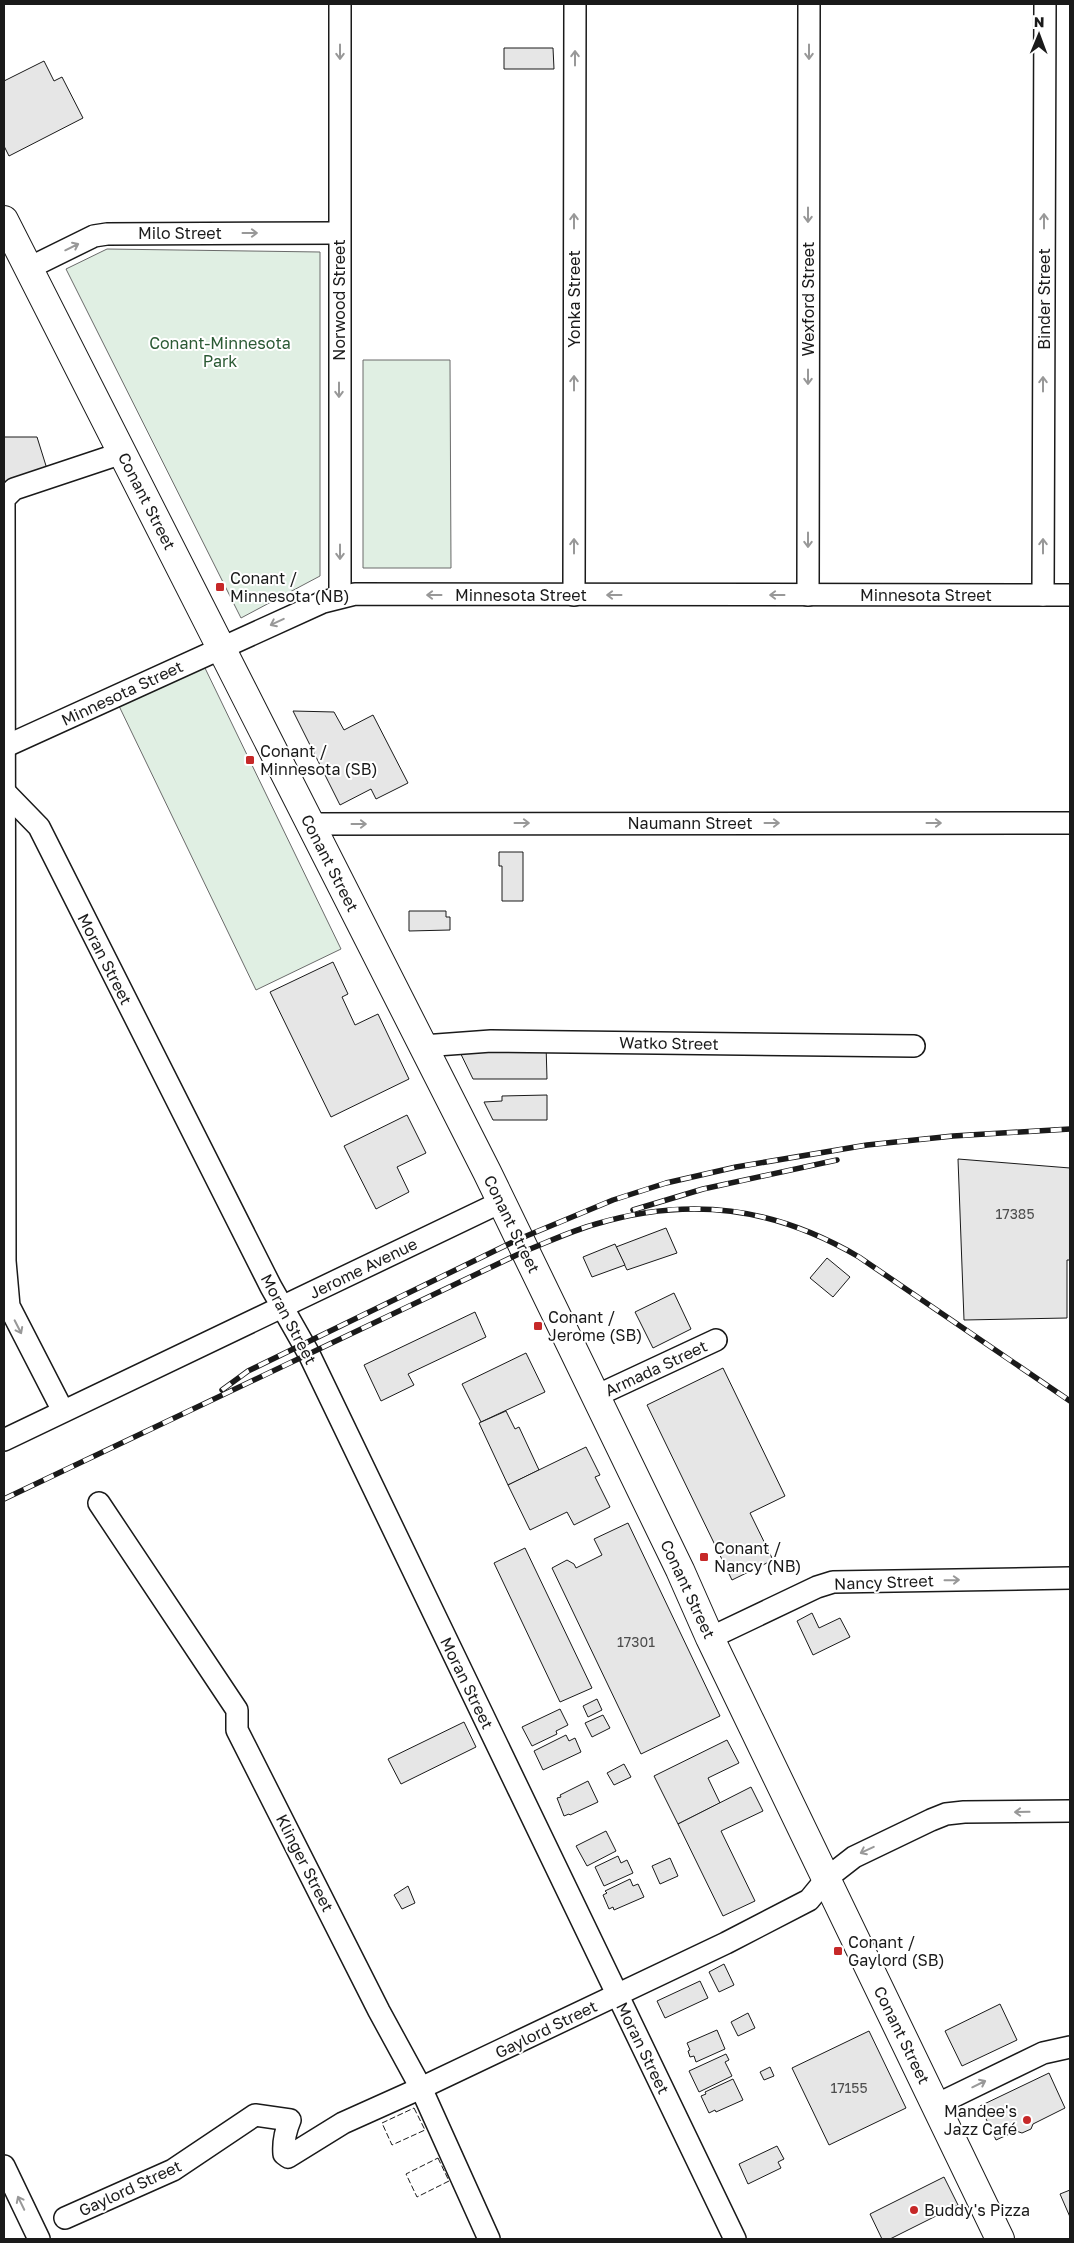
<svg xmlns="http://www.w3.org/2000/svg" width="1074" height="2243" viewBox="0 0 1074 2243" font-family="'Golos Text',sans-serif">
	<rect width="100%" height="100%" fill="#fff"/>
	<g fill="#e0efe3" stroke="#6a6a6a">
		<polygon points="107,249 320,252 320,576 241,618 66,269"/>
		<polygon points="363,360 450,360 451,568 363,568"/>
		<polygon points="204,666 341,949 256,990 119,706"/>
	</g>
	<g fill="#e6e6e6" stroke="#1a1a1a">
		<polygon points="504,48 553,48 554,69 504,69"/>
		<polygon points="44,61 54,81 62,77 83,118 9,156 4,146 4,81"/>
		<polygon points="4,437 37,437 47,469 4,483"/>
		<polygon points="293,711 334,712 344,730 373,715 408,783 376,799 371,789 340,805"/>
		<polygon points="499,852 523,852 523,901 502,901 502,866 499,866"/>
		<polygon points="409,911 446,911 446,917 450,917 450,930 409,931"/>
		<polygon points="333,962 348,994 342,997 355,1025 378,1014 409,1079 331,1117 270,992"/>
		<polygon points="456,1044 546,1044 547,1079 473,1079"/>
		<polygon points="547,1095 547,1120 493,1120 484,1102 502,1101 502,1096"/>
		<polygon points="407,1115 426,1153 397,1167 409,1192 376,1209 344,1146"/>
		<polygon points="958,1159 1070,1168 1070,1260 1067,1260 1067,1318 964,1320"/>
		<polygon points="666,1228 677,1253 627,1270 616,1247"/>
		<polygon points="615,1244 625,1265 592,1277 583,1257"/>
		<polygon points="827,1258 850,1277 833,1297 810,1278"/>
		<polygon points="674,1293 691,1329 653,1348 635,1312"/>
		<polygon points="475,1312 486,1337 408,1374 414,1385 381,1401 364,1365"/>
		<polygon points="526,1353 545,1392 481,1422 462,1384"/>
		<polygon points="723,1368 785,1496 750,1513 773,1560 732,1580 647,1405"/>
		<polygon points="506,1411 515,1429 519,1427 539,1470 508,1485 479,1423"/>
		<polygon points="586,1447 600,1475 595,1477 610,1507 574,1525 567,1512 530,1530 508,1485"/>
		<polygon points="628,1523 720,1716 641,1754 552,1568 567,1560 574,1564 576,1568 602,1555 594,1539"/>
		<polygon points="525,1548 592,1688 560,1702 494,1563"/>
		<polygon points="812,1613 819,1628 840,1618 850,1637 813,1655 797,1621"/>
		<polygon points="597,1699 602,1710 588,1717 583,1706"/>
		<polygon points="560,1709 568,1725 556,1731 557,1734 532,1746 522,1727"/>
		<polygon points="603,1715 610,1728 592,1737 585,1723"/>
		<polygon points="464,1722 476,1747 401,1784 388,1759"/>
		<polygon points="566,1735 569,1741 575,1738 581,1752 543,1770 534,1751"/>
		<polygon points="727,1740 739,1763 708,1778 720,1803 678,1824 654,1776"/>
		<polygon points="624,1764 631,1777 614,1785 607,1773"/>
		<polygon points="588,1781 598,1802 570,1815 569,1814 564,1816 557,1798 561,1797 560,1795"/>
		<polygon points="751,1787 763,1811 721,1831 755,1901 723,1916 678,1824"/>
		<polygon points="606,1831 616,1851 587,1866 576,1846"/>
		<polygon points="618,1856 621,1863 627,1860 633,1873 604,1886 595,1867"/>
		<polygon points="670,1858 678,1876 660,1884 652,1866"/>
		<polygon points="630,1879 633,1886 638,1884 644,1897 614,1910 613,1907 609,1909 603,1895 607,1893 605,1891"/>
		<polygon points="408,1886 415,1903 402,1909 394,1895"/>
		<polygon points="724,1964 734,1985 719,1992 709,1972"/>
		<polygon points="700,1981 708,1998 665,2018 657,2001"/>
		<polygon points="1000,2004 1017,2040 962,2066 945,2031"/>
		<polygon points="748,2013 755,2028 738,2036 731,2022"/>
		<polygon points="717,2030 725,2049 696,2062 694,2056 690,2057 688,2051 690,2050 687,2043"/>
		<polygon points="869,2031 906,2108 829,2145 792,2068"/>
		<polygon points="726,2054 729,2060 725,2062 732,2076 699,2092 689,2071"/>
		<polygon points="770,2067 774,2076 764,2080 760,2072"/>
		<polygon points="1049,2073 1065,2108 1033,2124 1031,2129 1022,2133 1016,2131 996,2140 980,2106"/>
		<polygon points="733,2079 743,2100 716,2112 715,2110 709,2113 701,2096 706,2094 705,2092"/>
		<polygon points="777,2146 784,2159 778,2162 781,2168 748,2184 739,2164"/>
		<polygon points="944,2177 958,2205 890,2239 882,2239 870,2214"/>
		<polygon points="1070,2190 1070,2217 1060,2194"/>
	</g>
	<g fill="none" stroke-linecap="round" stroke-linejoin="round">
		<defs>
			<g id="minor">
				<polyline points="340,4 340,597"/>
				<polyline points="29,268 94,236 107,234 339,233"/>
				<polyline points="574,595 575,4"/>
				<polyline points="808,595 809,4"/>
				<polyline points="1043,595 1045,4"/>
				<polyline points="4,747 323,602 355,594 1070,595"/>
				<polyline points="4,791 39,827 271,1287 309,1354 735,2239"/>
				<polyline points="310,824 1070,823"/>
				<polyline points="423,1046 491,1041 914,1046"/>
				<polyline points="596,1396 716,1340"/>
				<polyline points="63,1411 9,1306 5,1261 4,499 14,489 122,453"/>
				<polyline points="4,1440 501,1202"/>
				<polyline points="99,1503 237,1710 237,1730 379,2011 421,2088 489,2239"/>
				<polyline points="710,1638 817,1587 833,1582 1070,1578"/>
				<polyline points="936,2105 1043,2053 1070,2047"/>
				<polyline points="4,2166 39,2239"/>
				<path d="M65,2218L173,2170L255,2115L290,2120C285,2132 283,2142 284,2154L288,2157L343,2123L421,2088L726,1943L809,1900L827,1878L854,1857L931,1820L946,1814L964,1812L1070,1811"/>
			</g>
			<polyline id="major" points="4,220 487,1172 680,1570 710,1638 1000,2239"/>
		</defs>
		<use href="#minor" stroke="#1a1a1a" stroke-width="24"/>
		<use href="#major" stroke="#1a1a1a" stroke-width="30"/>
		<use href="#minor" stroke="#fff" stroke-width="21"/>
		<use href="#major" stroke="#fff" stroke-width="28"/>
		<defs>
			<g id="rail">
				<polyline points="633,1210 703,1189 837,1160"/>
				<polyline points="222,1390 248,1371 519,1239 613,1200 666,1183 736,1167 867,1145 953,1136 1070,1129"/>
				<path d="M4,1499L525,1251C548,1242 571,1231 596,1224C690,1196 774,1207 859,1257L1070,1401"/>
			</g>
		</defs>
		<use href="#rail" stroke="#1a1a1a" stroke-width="5.5"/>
		<use href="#rail" stroke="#fff" stroke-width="4" stroke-dasharray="11" stroke-linecap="butt"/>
		<g stroke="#1a1a1a" stroke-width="1" stroke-dasharray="6 2.5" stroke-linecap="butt">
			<polygon points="414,2108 425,2130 392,2145 382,2123"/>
			<polygon points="438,2158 449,2181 417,2197 406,2174"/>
		</g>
	</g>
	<defs><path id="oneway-shaft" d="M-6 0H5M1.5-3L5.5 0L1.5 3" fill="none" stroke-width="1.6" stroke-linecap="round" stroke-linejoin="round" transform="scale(1.25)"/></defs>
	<g stroke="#989898">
		<use href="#oneway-shaft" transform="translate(340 52) rotate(90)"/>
		<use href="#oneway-shaft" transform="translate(809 52) rotate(90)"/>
		<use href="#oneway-shaft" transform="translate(575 58) rotate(-90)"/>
		<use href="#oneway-shaft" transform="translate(808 215) rotate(90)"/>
		<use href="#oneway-shaft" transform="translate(574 221) rotate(-90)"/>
		<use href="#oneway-shaft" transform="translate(1044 221) rotate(-90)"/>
		<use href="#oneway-shaft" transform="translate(250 233)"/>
		<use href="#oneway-shaft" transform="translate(72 247) rotate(-26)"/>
		<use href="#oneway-shaft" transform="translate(808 377) rotate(90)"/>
		<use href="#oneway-shaft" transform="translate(574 383) rotate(-90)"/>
		<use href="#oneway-shaft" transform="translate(1043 384) rotate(-90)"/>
		<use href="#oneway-shaft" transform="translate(339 390) rotate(90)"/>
		<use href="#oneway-shaft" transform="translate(808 540) rotate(90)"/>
		<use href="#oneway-shaft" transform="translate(574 546) rotate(-90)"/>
		<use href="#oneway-shaft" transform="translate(1043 546) rotate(-90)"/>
		<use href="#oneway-shaft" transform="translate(340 552) rotate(90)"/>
		<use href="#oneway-shaft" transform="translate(434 595) rotate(-180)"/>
		<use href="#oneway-shaft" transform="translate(614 595) rotate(-180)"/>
		<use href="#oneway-shaft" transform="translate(777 595) rotate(-180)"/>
		<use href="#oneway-shaft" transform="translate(277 622) rotate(155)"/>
		<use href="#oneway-shaft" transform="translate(522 823)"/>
		<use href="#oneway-shaft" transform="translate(772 823)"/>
		<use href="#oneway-shaft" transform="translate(934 823)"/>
		<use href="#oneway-shaft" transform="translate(359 824)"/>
		<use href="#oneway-shaft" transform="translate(18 1327) rotate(63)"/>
		<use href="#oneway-shaft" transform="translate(952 1580) rotate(-1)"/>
		<use href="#oneway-shaft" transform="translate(1022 1812) rotate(179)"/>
		<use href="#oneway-shaft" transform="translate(867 1850) rotate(155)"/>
		<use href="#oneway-shaft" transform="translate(979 2084) rotate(-26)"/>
		<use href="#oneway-shaft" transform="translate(21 2203) rotate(-116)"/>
	</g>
	<g fill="#c62828" stroke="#fff" stroke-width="2">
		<rect x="215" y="582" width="10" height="10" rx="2.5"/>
		<rect x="245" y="755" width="10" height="10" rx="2.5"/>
		<rect x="533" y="1321" width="10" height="10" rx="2.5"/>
		<rect x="699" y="1552" width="10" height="10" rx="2.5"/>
		<rect x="833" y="1946" width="10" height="10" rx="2.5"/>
		<circle cx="1027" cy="2120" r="5"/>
		<circle cx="914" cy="2210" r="5"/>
	</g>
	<g text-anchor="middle" stroke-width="4" stroke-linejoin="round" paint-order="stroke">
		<g font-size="14" fill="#4d4d4d">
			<text x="1015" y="1219">17385</text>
			<text x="636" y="1647">17301</text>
			<text x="849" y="2093">17155</text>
		</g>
		<g font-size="16" fill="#1a1a1a" stroke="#fff">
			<text x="180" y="239">Milo Street</text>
			<text transform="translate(574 299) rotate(-90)" y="6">Yonka Street</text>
			<text transform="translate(808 299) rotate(-90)" y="6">Wexford Street</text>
			<text transform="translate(1044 299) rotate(-90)" y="6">Binder Street</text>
			<text transform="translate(339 300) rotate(-90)" y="6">Norwood Street</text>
			<text transform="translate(147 501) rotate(63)" y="6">Conant Street</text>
			<text x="521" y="601">Minnesota Street</text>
			<text x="926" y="601">Minnesota Street</text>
			<text transform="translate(122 693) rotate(-25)" y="6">Minnesota Street</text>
			<text x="690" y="829">Naumann Street</text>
			<text transform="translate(330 863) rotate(63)" y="6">Conant Street</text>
			<text transform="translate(105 959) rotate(63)" y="6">Moran Street</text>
			<text transform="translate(669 1043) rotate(1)" y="6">Watko Street</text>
			<text transform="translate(512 1224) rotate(64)" y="6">Conant Street</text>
			<text transform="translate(363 1268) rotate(-26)" y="6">Jerome Avenue</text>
			<text transform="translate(289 1319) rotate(62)" y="6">Moran Street</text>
			<text transform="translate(656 1368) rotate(-25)" y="6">Armada Street</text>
			<text transform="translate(884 1582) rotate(-2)" y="6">Nancy Street</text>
			<text transform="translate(688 1589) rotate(65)" y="6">Conant Street</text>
			<text transform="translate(467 1683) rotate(64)" y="6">Moran Street</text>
			<text transform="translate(305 1863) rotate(63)" y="6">Klinger Street</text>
			<text transform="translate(546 2029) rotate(-26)" y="6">Gaylord Street</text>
			<text transform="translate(902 2035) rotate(64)" y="6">Conant Street</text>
			<text transform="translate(643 2048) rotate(64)" y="6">Moran Street</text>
			<text transform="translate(130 2188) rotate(-25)" y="6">Gaylord Street</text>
		</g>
		<g font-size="16" fill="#2b5a34" stroke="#fff">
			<text x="220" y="349">Conant-Minnesota<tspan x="220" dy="18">Park</tspan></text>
		</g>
		<g font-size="16" fill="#1a1a1a" stroke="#fff" text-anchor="start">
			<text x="230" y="584">Conant /<tspan x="230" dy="18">Minnesota (NB)</tspan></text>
			<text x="260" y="757">Conant /<tspan x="260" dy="18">Minnesota (SB)</tspan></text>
			<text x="548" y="1323">Conant /<tspan x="548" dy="18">Jerome (SB)</tspan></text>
			<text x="714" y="1554">Conant /<tspan x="714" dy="18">Nancy (NB)</tspan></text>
			<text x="848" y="1948">Conant /<tspan x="848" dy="18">Gaylord (SB)</tspan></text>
			<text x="1017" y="2117" text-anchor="end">Mandee's<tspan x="1017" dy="18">Jazz Café</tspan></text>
			<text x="924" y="2216">Buddy's Pizza</text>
		</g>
	</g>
	<rect width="1074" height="2243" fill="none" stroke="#1a1a1a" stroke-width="10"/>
	<g transform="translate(1039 35) rotate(1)" stroke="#ffffff" stroke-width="4" paint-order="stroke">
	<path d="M0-4L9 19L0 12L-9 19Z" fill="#1a1a1a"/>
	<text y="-8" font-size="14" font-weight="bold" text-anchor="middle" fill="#1a1a1a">N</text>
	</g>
</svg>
